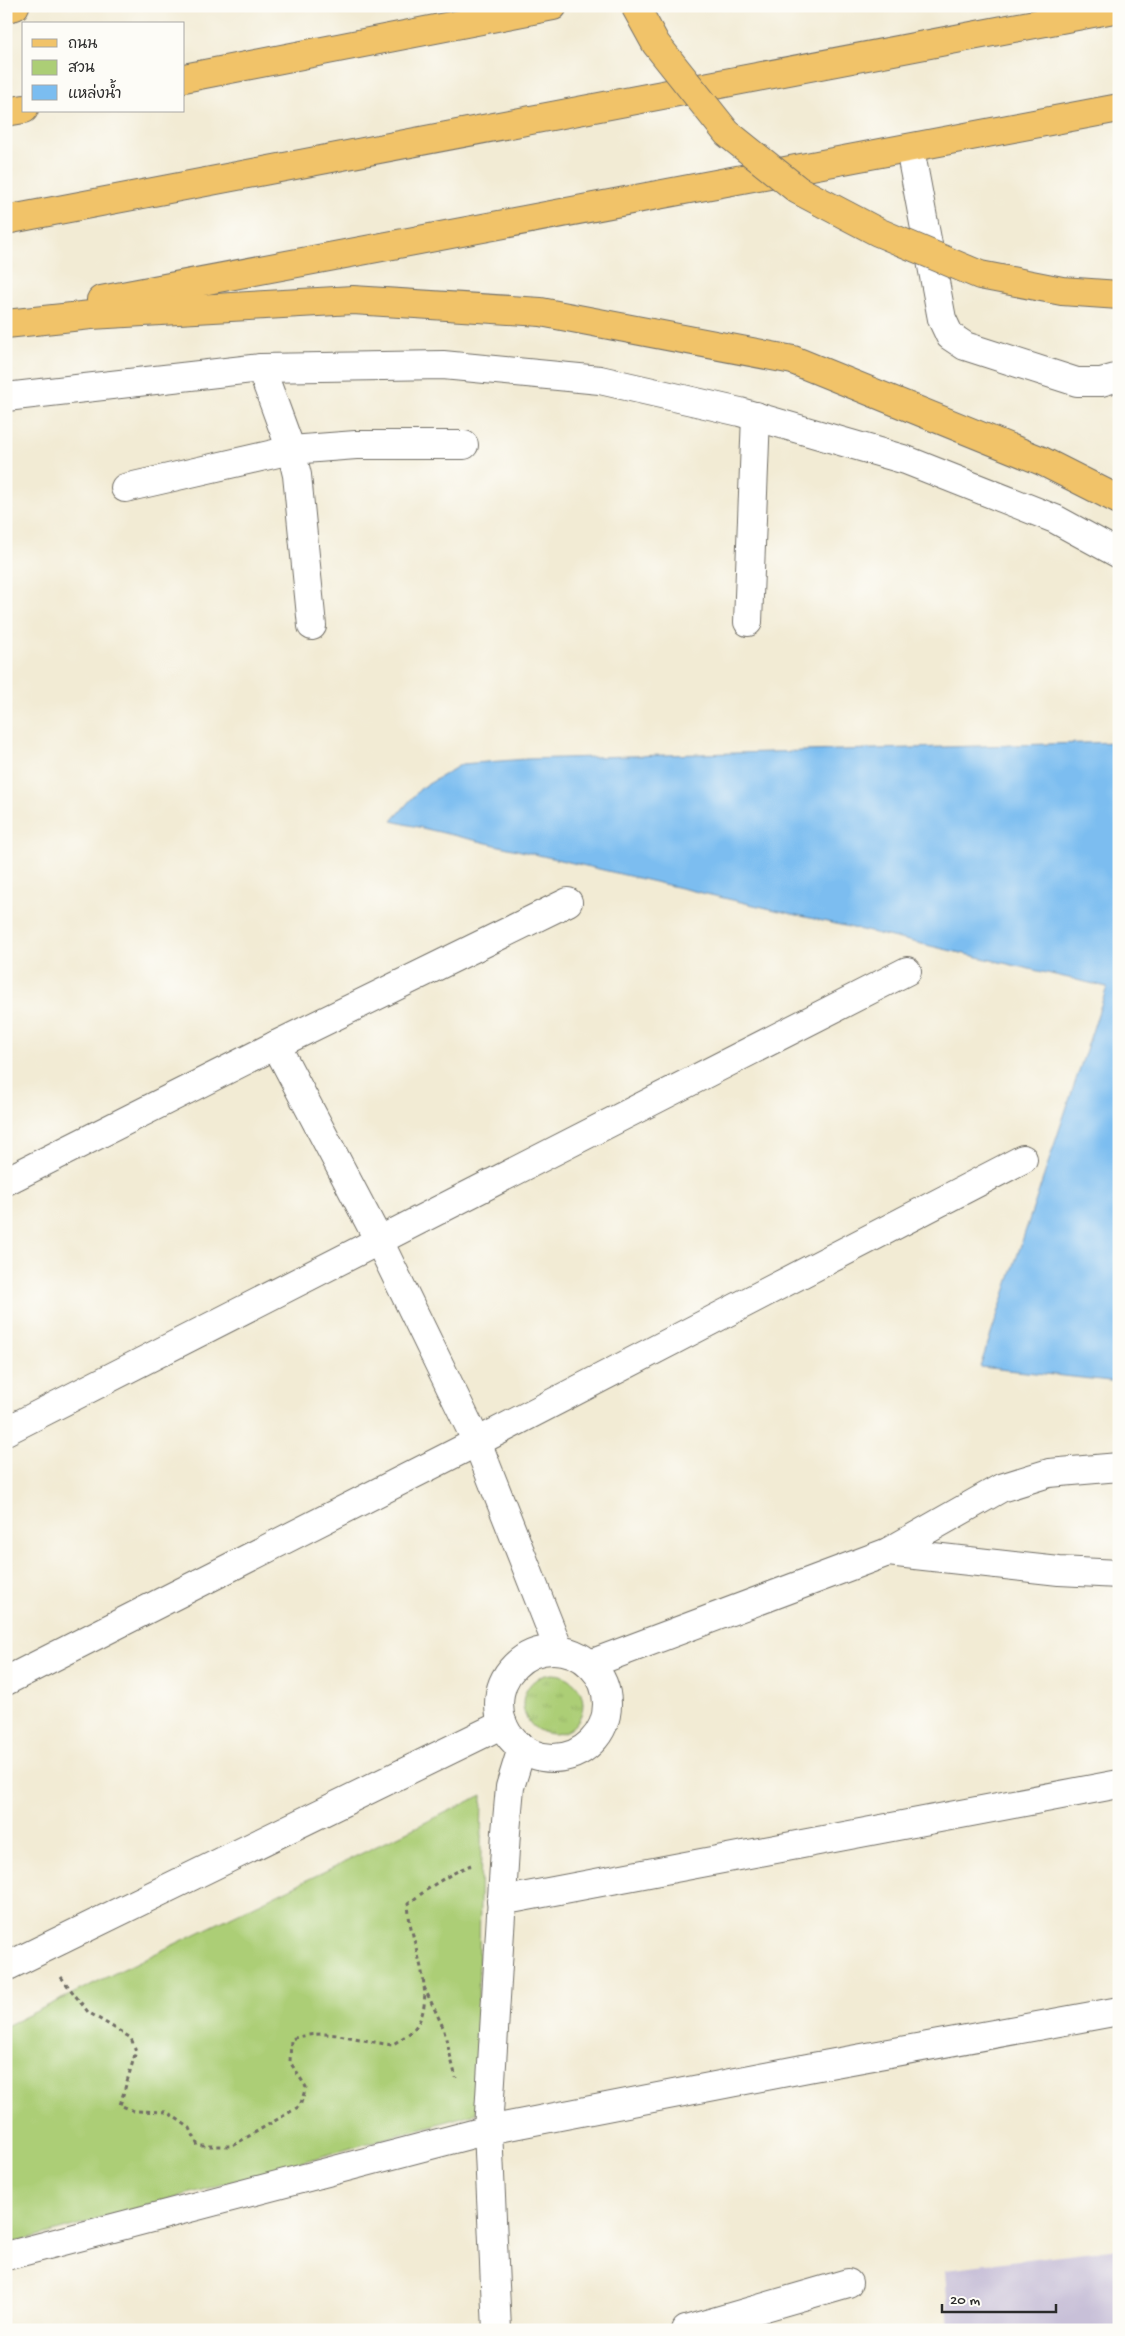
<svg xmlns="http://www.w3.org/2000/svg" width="1125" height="2336" viewBox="0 0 1125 2336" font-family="'Gochi Hand','Playpen Sans Thai',sans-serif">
	<defs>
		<pattern id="grass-tufts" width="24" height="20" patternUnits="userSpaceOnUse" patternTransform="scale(1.25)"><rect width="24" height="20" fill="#acce76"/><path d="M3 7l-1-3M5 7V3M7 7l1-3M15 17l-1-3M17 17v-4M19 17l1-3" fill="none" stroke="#94b166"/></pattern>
	</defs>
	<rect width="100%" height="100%" fill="#fdfcf7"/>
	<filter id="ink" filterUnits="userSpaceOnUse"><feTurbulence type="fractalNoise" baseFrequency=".02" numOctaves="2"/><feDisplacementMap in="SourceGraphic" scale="10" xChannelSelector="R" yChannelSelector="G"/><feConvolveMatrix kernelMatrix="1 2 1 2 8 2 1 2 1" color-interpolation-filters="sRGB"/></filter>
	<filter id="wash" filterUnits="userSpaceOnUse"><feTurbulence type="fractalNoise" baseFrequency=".0096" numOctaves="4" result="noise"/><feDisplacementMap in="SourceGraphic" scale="20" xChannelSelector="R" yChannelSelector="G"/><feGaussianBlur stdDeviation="1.12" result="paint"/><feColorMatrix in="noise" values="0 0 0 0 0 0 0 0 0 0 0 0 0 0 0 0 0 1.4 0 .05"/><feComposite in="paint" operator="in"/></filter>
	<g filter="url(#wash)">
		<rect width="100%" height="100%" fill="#f2ebd4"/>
		<polygon fill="#c8c0d8" points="1119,2248 1119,2330 949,2330 945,2269"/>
		<circle fill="url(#grass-tufts)" stroke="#6c7c50" cx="553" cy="1704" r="30"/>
		<polygon fill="#acce76" stroke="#6c7c50" points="482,1795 476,2113 6,2245 6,2026"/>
		<polygon fill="#7bbdf0" stroke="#53748e" points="1119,742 1119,1382 980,1367 1107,987 392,821 420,789 462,764 526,759"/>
	</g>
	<g filter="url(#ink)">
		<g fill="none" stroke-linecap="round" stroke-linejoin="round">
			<defs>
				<g id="minor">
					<polyline points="910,149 942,319 950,336 965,346 1077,382 1101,382 1119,377"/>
					<polyline points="261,368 291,450 297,475 312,626"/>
					<polyline points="6,397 261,368 443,365 600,380 740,412 906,460 1055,519 1119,554"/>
					<polyline points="125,488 291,450 356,445 464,445"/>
					<polyline points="748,622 756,416"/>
					<polyline points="276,1045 378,1239 477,1442 559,1650"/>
					<polyline points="6,1181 276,1045 568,902"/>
					<polyline points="6,1431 907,971"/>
					<polyline points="888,1552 1059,1571 1119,1574"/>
					<circle cx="553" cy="1704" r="54"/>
					<polyline points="590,1664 888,1552 1001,1488 1049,1473 1119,1467"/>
					<polyline points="6,1681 477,1442 1023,1159"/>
					<polyline points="501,1901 1119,1784"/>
					<polyline points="6,1967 503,1724"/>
					<polyline points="6,2256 488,2130 813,2067 1119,2011"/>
					<polyline points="497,2330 488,2130 506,1832 510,1787 522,1748"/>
					<polyline points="686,2330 848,2283"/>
				</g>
				<g id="major">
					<polyline points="6,8 15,6"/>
					<polyline points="184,78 553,6"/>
					<polyline points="6,112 24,109"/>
					<polyline points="6,220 1119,8"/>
					<polyline points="101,300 1119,108"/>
					<polyline points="6,324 91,315 353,300 541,312 793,360 1042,461 1119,500"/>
				</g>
			</defs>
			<use href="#minor" stroke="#716e66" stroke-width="30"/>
			<use href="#major" stroke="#716e66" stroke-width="30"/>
			<g stroke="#716e66" stroke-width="3" stroke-dasharray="4 4" stroke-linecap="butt">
				<path d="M61,1977L88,2012L131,2038L136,2051L120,2105L134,2111L167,2112L190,2128L198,2146H232L300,2106L306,2087L290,2062L291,2039C331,2027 353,2040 392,2045C399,2040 409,2035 414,2029C436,2003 418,1960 412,1931C409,1922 409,1913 408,1904C428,1888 447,1875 471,1865"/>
				<polyline points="424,1987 443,2027 456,2078"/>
			</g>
			<use href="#minor" stroke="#fff" stroke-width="28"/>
			<use href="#major" stroke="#f1c369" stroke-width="28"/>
			<defs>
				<polyline id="major-bridge" points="635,6 656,44 727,133 798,190 878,232 980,275 1062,291 1119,295"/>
			</defs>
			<use href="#major-bridge" stroke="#716e66" stroke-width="30" stroke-linecap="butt"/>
			<use href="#major-bridge" stroke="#f1c369" stroke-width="28"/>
		</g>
	</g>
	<rect width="1125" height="2336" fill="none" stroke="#fdfcf7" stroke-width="25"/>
	<rect x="22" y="22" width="162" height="90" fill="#fdfcf7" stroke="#a9a8a5"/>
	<rect x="32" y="39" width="25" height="8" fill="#f1c369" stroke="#a9a8a5"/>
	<text x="68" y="48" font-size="15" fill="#2b2b2b">ถนน</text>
	<rect x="32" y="60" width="25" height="15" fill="#acce76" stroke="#a9a8a5"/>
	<text x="68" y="72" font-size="15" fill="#2b2b2b">สวน</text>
	<rect x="32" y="85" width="25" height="15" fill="#7bbdf0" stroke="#a9a8a5"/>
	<text x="68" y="98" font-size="15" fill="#2b2b2b">แหล่งน้ำ</text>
	<path d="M942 2304v8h114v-8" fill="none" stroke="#2b2b2b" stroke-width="2.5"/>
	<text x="950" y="2304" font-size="15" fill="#2b2b2b" stroke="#fdfcf7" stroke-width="4" paint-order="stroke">20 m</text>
</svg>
